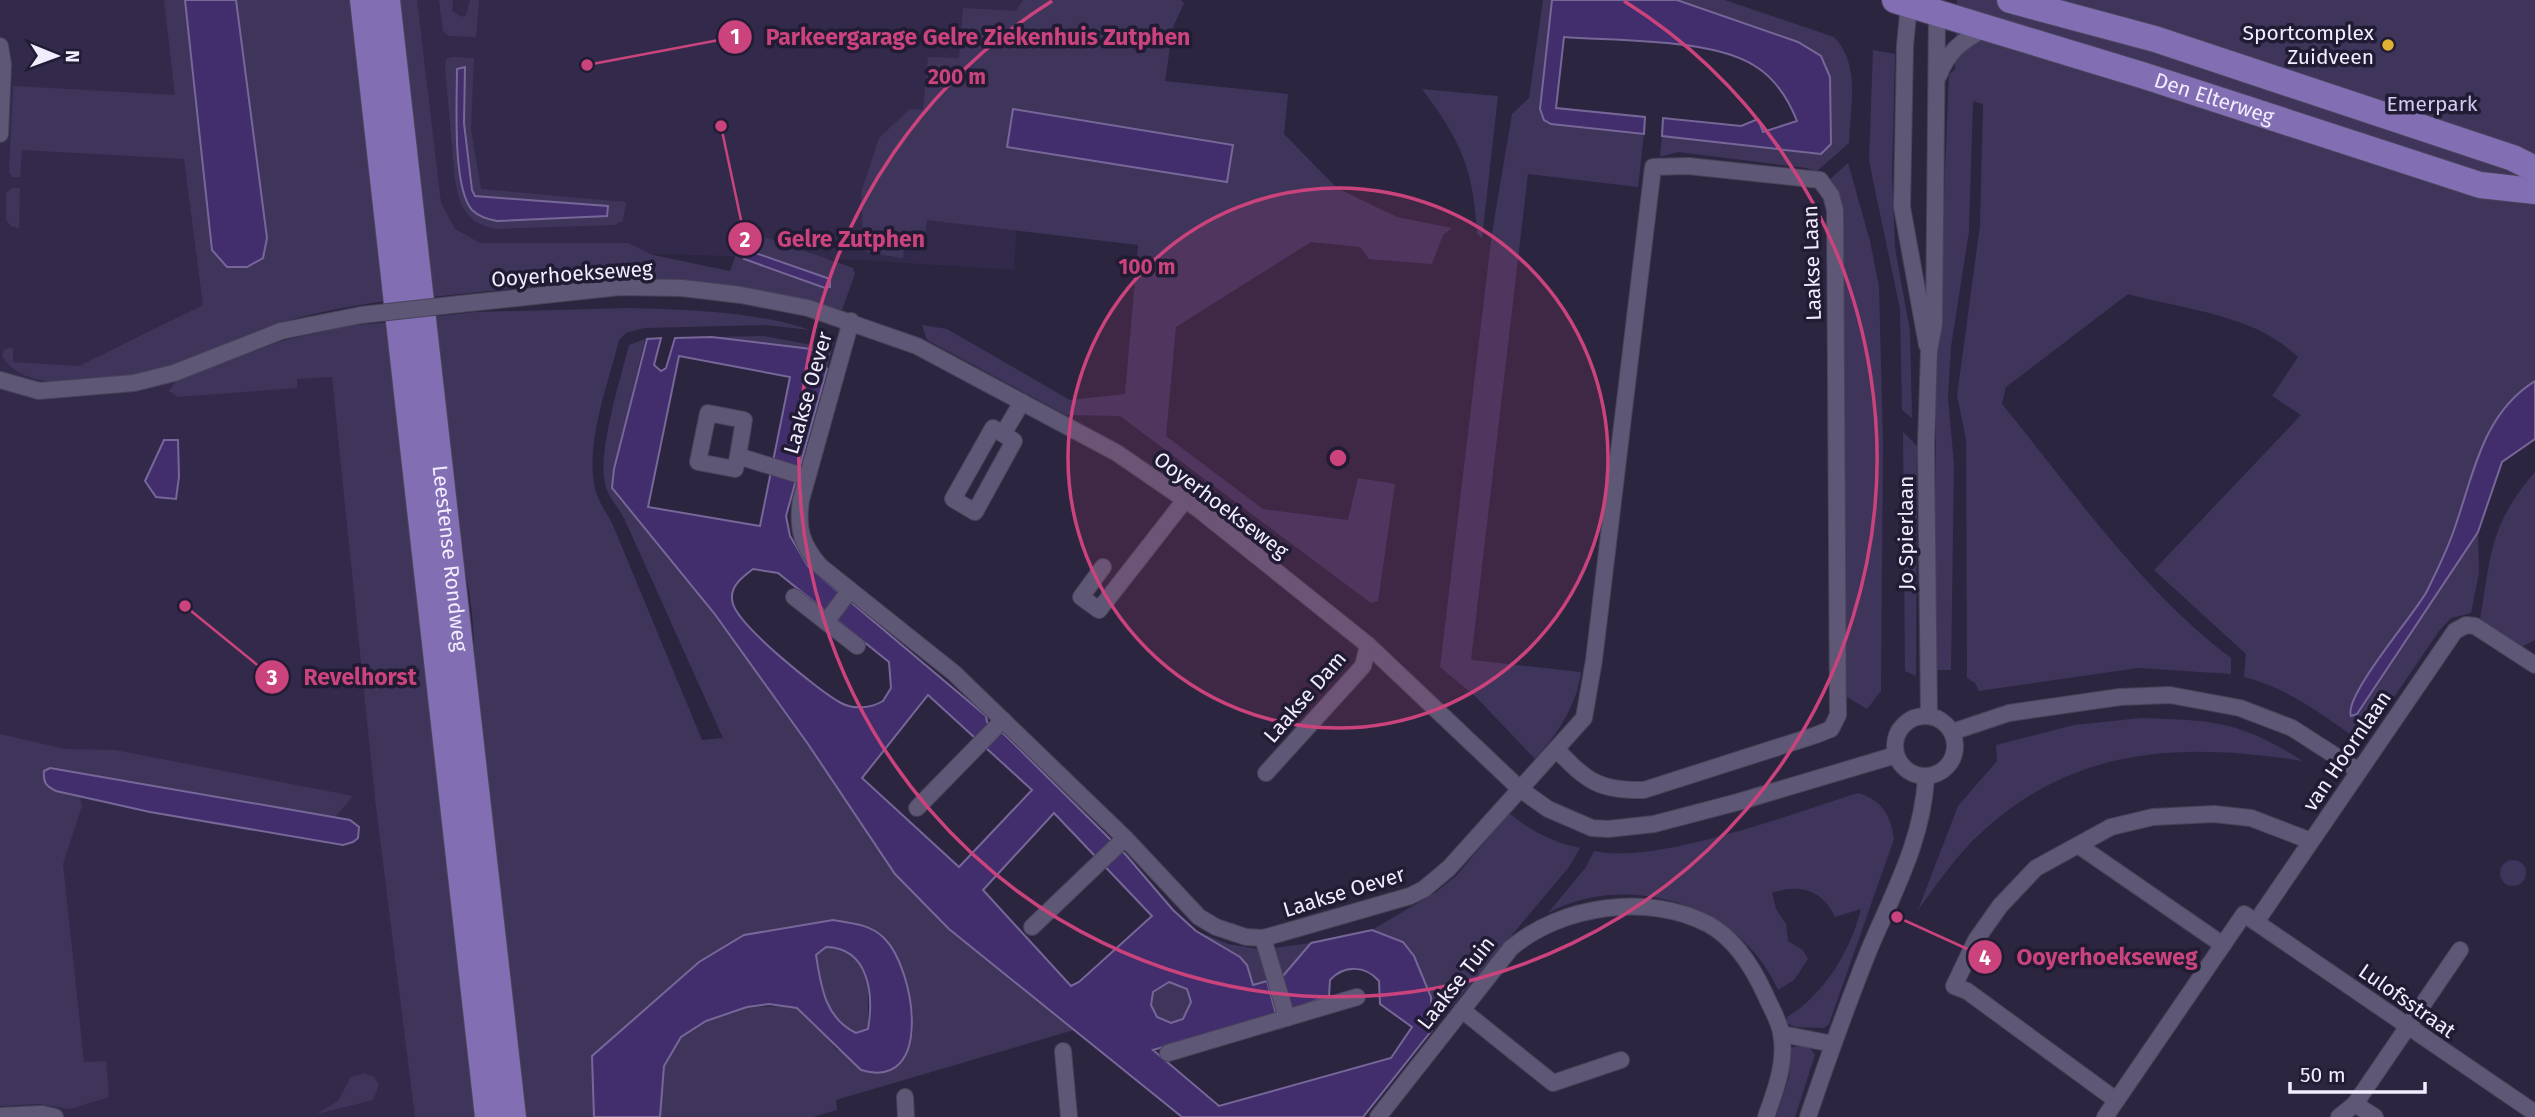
<svg xmlns="http://www.w3.org/2000/svg" width="2535" height="1117" viewBox="0 0 2535 1117" font-family="'Fira Sans',sans-serif">
	<rect width="100%" height="100%" fill="#2c253f"/>
	<g fill="#332a4b">
		<polygon points="0,0 198,0 237,316 344,370 430,1117 0,1117"/>
		<polygon points="404,0 1029,0 1014,270 861,260 626,253 437,254"/>
	</g>
	<g fill="#3f355b" fill-rule="evenodd">
		<path d="M164,0H185L212,249L227,267H247L267,238L236,0H354L392,300C351,306 308,313 267,327C237,337 208,353 178,363C138,376 25,403 2,355L5,349L13,348V362L79,366L203,305L184,159L22,150L20,177H12L9,172L13,86L175,95Z"/>
		<path d="M393,0H417L441,203L455,229L480,243H628L653,255L730,271L742,238L762,245L765,237L853,268L855,274L842,310C767,288 689,276 610,280C550,283 489,292 429,297Z"/>
		<polygon points="439,0 453,0 452,11 462,17 466,15 470,0 479,0 476,37 449,36 443,31"/>
		<polygon points="1023,0 1181,0 1184,3 1173,27 1165,81 1288,94 1284,134 1337,188 1397,217 1452,228 1443,235 1432,264 1369,259 1360,247 1311,242 1176,327 1166,436 1263,509 1348,520 1358,478 1395,484 1378,601 1371,603 1120,416 1066,415 927,340 922,325 947,329 1070,400 1125,394 1138,245 927,220 923,249 904,247 903,258 869,253 859,245 863,235 861,193 879,138 910,109 923,110 928,57 959,58 963,8 1016,11"/>
		<path d="M1543,0H1552L1540,109L1544,120L1551,124L1644,134L1638,187L1528,174L1471,660L1581,672C1577,705 1557,735 1535,759L1476,697L1440,667L1492,233L1512,114L1529,98Z"/>
		<path d="M1677,0H1725L1834,37C1861,65 1850,107 1849,143L1816,172L1807,168L1678,152L1660,157L1662,136L1821,154L1798,42Z"/>
		<path d="M1957,0H2535V381L2504,407L2447,549L2425,595L2370,672L2349,711L2357,714L2478,532L2479,573L2471,613L2451,618L2439,631L2363,743C2325,717 2289,688 2244,677L2246,654L2154,570L2301,415L2272,396L2298,357C2254,314 2185,310 2128,294L2006,387L2002,404C2074,492 2140,589 2231,658V674L2138,668L1979,691L1975,683L1967,678L1966,439L1957,396L1980,225L1983,104L1973,101L1969,231L1951,347L1948,398L1954,464L1951,670H1934L1936,400L1949,75L1955,69Z"/>
		<polygon points="1873,50 1895,54 1892,175 1895,248 1910,331 1912,418 1902,410 1900,309 1869,161"/>
		<path d="M452,57L474,58L471,130L481,189L626,202L623,221L614,225L497,229C467,224 459,206 455,179L445,68L446,59ZM465,68L464,123L472,190L475,196L607,206V216C586,218 494,225 479,215C450,195 457,102 457,69Z"/>
		<path d="M1422,89L1498,96L1482,238L1477,234C1474,170 1460,139 1422,89Z"/>
		<polygon points="1848,163 1870,241 1879,287 1883,443 1881,691 1867,709 1847,697 1840,207 1828,181"/>
		<polygon points="12,188 20,188 19,228 11,226 6,220 6,193"/>
		<path d="M629,308C690,310 753,311 810,330L766,325L644,328L626,333L619,340C608,385 585,442 595,489C598,501 606,512 612,523L702,740L723,738L624,518C619,509 611,500 607,490C594,462 621,377 629,345L645,339L614,469L612,481L618,498L662,547L714,613L808,744L895,874L949,929L1074,1030L836,1100L837,1110L813,1117H660L664,1066L681,1037L706,1021L747,1007L788,1006L797,1008L812,1021L837,1050L913,1034V1015L907,980L833,920L792,928L592,1056L594,1117H518L474,710C475,663 476,614 464,568L431,317L476,312Z"/>
		<polygon points="395,322 482,1117 415,1117 375,799 332,377 297,379 297,388 178,397 169,391 177,380 285,340 353,325"/>
		<polygon points="764,336 823,347 835,338 827,369 821,357 712,337"/>
		<polygon points="1903,432 1917,446 1916,676 1905,671"/>
		<path d="M2535,472V640L2521,647L2480,620C2491,556 2489,525 2535,472Z"/>
		<path d="M2141,718C2210,720 2242,721 2302,761C2183,742 2075,746 1982,832C1957,854 1938,883 1918,910L1958,806L1997,761L1996,745L2074,725Z"/>
		<polygon points="0,734 65,749 115,750 353,796 335,817 50,768 56,791 80,797 82,806 63,864 84,1062 106,1061 109,1097 70,1109 39,1104 0,1106"/>
		<path d="M1858,793C1883,801 1890,814 1894,839L1829,1024L1824,1028L1795,1027L1787,1023V1017C1824,995 1851,950 1861,909L1835,917C1823,890 1799,883 1772,893L1776,909L1786,924L1788,941L1803,950L1808,959L1794,980L1778,990C1741,905 1629,870 1548,913L1586,867L1594,851C1656,865 1794,813 1858,793Z"/>
		<path d="M1509,813C1531,831 1552,842 1580,848L1569,867L1432,1030L1431,997L1372,930L1436,892L1457,875Z"/>
		<circle cx="2513" cy="873" r="13"/>
		<path d="M1198,932L1228,944L1258,949L1267,981L1253,985C1243,952 1227,949 1198,932Z"/>
		<polygon points="1311,943 1282,977 1274,948"/>
		<path d="M826,947L841,948L855,955L868,982V1029L856,1033C825,1018 821,987 816,955Z"/>
		<circle cx="1171" cy="1002" r="20"/>
		<polygon points="1801,1045 1810,1048 1815,1055 1795,1117 1776,1117 1789,1077 1790,1048"/>
		<polygon points="364,1073 374,1077 379,1085 373,1100 317,1114 338,1101 351,1077"/>
	</g>
	<g fill="#422e6c" stroke="#766798" stroke-width="2" fill-rule="evenodd">
		<polygon points="185,0 236,0 267,238 263,258 247,267 227,267 212,250"/>
		<path d="M1552,0H1677L1798,42L1821,56L1830,77L1831,144L1821,154L1662,136L1663,118L1741,126L1758,119L1763,132L1797,121C1788,98 1776,79 1755,66C1712,38 1616,41 1564,37L1556,108L1645,117L1644,134L1551,124L1544,120L1540,109Z"/>
		<path d="M465,67L464,123L472,190L475,196L608,206L607,216L497,221C488,219 479,217 472,210C452,187 457,100 457,69Z"/>
		<polygon points="1013,109 1233,145 1227,182 1007,147"/>
		<polygon points="747,250 830,279 830,287 825,288 744,259"/>
		<path d="M712,337L811,349L821,357L827,369L786,516L790,536L808,566L986,716L987,722L1005,735L1126,855L1173,910L1196,931L1240,957L1247,965L1253,985L1267,981L1276,1014L1153,1050L1219,1106L1391,1058L1412,1027L1380,1004L1379,981C1365,965 1344,965 1330,980L1329,996L1292,1009L1282,977L1311,943L1372,930L1403,942L1414,956L1431,997L1432,1030L1363,1117H1182L949,929L895,874L808,744L714,613L612,488L614,469L647,339L661,338L654,365L661,371L666,368L675,338ZM679,356L790,377L760,526L648,507ZM753,569L778,573L889,662L891,688L883,701C871,708 854,710 841,703C819,691 740,627 733,604C728,588 741,578 753,569ZM928,695L1032,790L959,867L862,778ZM1054,813L1152,916L1079,982L1071,986L983,890ZM1169,982L1187,989L1191,1002L1183,1019L1171,1023L1157,1017L1151,1005L1153,992Z"/>
		<path d="M2535,381V439L2502,462L2478,532L2357,714L2351,716C2343,696 2415,614 2427,591C2437,570 2448,549 2455,527C2474,473 2483,413 2535,381Z"/>
		<polygon points="164,440 178,440 179,477 176,499 156,497 145,481"/>
		<path d="M50,768L350,820L359,827L358,838L353,842L343,845L150,812L56,791C46,786 43,783 44,771Z"/>
		<path d="M833,920C851,923 870,924 884,938C915,968 935,1092 861,1070L797,1008L769,1004L747,1007L706,1021L681,1037L664,1066L660,1117H594L592,1056L699,962L744,935ZM826,947C869,948 874,994 868,1029L856,1033C825,1018 821,987 816,955Z"/>
	</g>
	<g fill="none" stroke-linecap="round" stroke-linejoin="round">
		<defs>
			<g id="minor">
				<polyline points="1909,4 1905,46 1902,207 1927,345"/>
				<polyline points="0,46 3,65 0,134"/>
				<path d="M1939,75C1948,51 1962,41 1984,29"/>
				<polyline points="460,304 620,287 682,288 741,295 808,308 917,346 1117,453 1197,508 1368,645 1520,789 1548,809 1592,828 1608,829 1654,824 1738,802 1896,755"/>
				<path d="M851,321L801,500C797,528 801,544 820,566L954,673L1125,838L1199,917L1216,927L1246,937L1263,938L1285,932L1410,896L1424,889L1449,868L1584,718L1594,660L1653,167L1688,166L1820,180L1831,195L1835,210L1838,715L1831,729L1816,735L1644,790C1599,791 1587,781 1557,750"/>
				<polyline points="0,380 39,391 134,383 174,373 281,331 361,315"/>
				<polyline points="1003,434 1014,441 975,512 953,499 993,428 1003,434 1022,402"/>
				<polyline points="738,456 735,469 698,462 708,413 744,420 738,456 806,477"/>
				<polyline points="1103,567 1081,597 1099,610 1185,500"/>
				<polyline points="794,597 857,646"/>
				<polyline points="826,622 850,590"/>
				<circle cx="1925" cy="746" r="30"/>
				<polyline points="1929,716 1926,446 1929,350 1934,324 1937,14"/>
				<polyline points="1952,732 2009,713 2120,697 2170,695 2240,708 2292,728 2359,771"/>
				<polyline points="1266,773 1363,666 1368,645"/>
				<polyline points="917,808 1003,720"/>
				<polyline points="2078,845 2223,945"/>
				<polyline points="2256,922 2455,631 2466,625 2475,626 2535,665"/>
				<polyline points="1032,927 1125,838"/>
				<polyline points="1263,938 1287,1018"/>
				<polyline points="1462,1010 1553,1083 1621,1060"/>
				<polyline points="1782,1034 1833,1044"/>
				<polyline points="1063,1051 1069,1117"/>
				<polyline points="1168,1053 1357,997"/>
				<polyline points="905,1097 906,1117"/>
				<polyline points="2116,1100 1967,991 1954,986 1976,940 2000,906 2036,868 2111,827 2153,817 2214,814 2251,818 2311,841"/>
				<polyline points="2355,1104 2460,950"/>
				<polyline points="0,1116 42,1114 55,1117"/>
				<path d="M1378,1117L1511,948C1562,905 1648,893 1708,924C1734,938 1753,968 1765,994C1770,1006 1779,1020 1781,1033C1787,1062 1775,1091 1766,1117"/>
				<path d="M1808,1117C1827,1061 1847,1005 1869,950C1893,893 1923,840 1926,777"/>
				<polyline points="2105,1117 2244,914 2535,1113"/>
				<polyline points="2339,1117 2355,1104 2375,1117"/>
			</g>
			<g id="primary">
				<polyline points="363,0 488,1117"/>
				<path id="s1" d="M387,0L513,1117"/>
				<path id="s2" d="M1895,0L2145,76L2480,185L2535,191"/>
				<polyline points="2010,0 2155,39 2513,158 2535,169"/>
			</g>
		</defs>
		<use href="#minor" stroke="#494359" stroke-width="18"/>
		<use href="#primary" stroke="#494359" stroke-width="28"/>
		<use href="#minor" stroke="#5e5775" stroke-width="16"/>
		<use href="#primary" stroke="#816eb3" stroke-width="26"/>
		<defs>
			<polyline id="minor-bridge" points="361,315 460,304"/>
		</defs>
		<use href="#minor-bridge" stroke="#494359" stroke-width="18" stroke-linecap="butt"/>
		<use href="#minor-bridge" stroke="#5e5775" stroke-width="16"/>
	</g>
	<circle cx="1338" cy="458" r="270" fill="#cb437c" fill-opacity=".12"/>
	<g fill="none" stroke="#cb437c" stroke-width="3.5">
		<circle cx="1338" cy="458" r="270"/>
		<path d="M1624 1A539 539 0 1 1 1052 1"/>
	</g>
	<circle fill="#deb133" stroke="#221b34" stroke-width="2.5" cx="2388" cy="45" r="7"/>
	<g text-anchor="middle" stroke-width="7" stroke-linejoin="round" paint-order="stroke">
		<g font-size="21" fill="#f1edff" stroke="#221b34" text-anchor="end">
			<text x="2374" y="40">Sportcomplex<tspan x="2374" dy="24">Zuidveen</tspan></text>
		</g>
		<g font-size="21" fill="#f1edff" stroke="#221b34">
			<text dy="7" stroke="none"><textPath href="#s2" startOffset="334">Den Elterweg</textPath></text>
			<text transform="translate(1812 263) rotate(-92)" y="7">Laakse Laan</text>
			<text transform="translate(572 274) rotate(-4)" y="7">Ooyerhoekseweg</text>
			<text transform="translate(808 393) rotate(-74)" y="7">Laakse Oever</text>
			<text transform="translate(1221 505) rotate(37)" y="7">Ooyerhoekseweg</text>
			<text transform="translate(1906 533) rotate(-90)" y="7">Jo Spierlaan</text>
			<text dy="7" stroke="none"><textPath href="#s1" startOffset="562">Leestense Rondweg</textPath></text>
			<text transform="translate(1305 697) rotate(-49)" y="7">Laakse Dam</text>
			<text transform="translate(2347 751) rotate(-56)" y="7">van Hoornlaan</text>
			<text transform="translate(1344 892) rotate(-17)" y="7">Laakse Oever</text>
			<text transform="translate(1456 983) rotate(-52)" y="7">Laakse Tuin</text>
			<text transform="translate(2407 1001) rotate(35)" y="7">Lulofsstraat</text>
		</g>
		<g font-size="21" fill="#d2caf0" stroke="#221b34">
			<text x="2432" y="111">Emerpark</text>
		</g>
	</g>
	<circle cx="1338" cy="458" r="10" fill="#cb437c" stroke="#221b34" stroke-width="3.5"/>
	<g font-size="21" text-anchor="middle" font-weight="bold" fill="#cb437c" stroke="#221b34" stroke-width="7" stroke-linejoin="round" paint-order="stroke">
		<text x="957" y="84">200 m</text>
		<text x="1147" y="274">100 m</text>
	</g>
	<path fill="none" stroke="#cb437c" stroke-width="2.5" d="M587 65L735 37M721 126L745 239M185 606L272 677M1897 917L1985 957"/>
	<g fill="#cb437c" stroke="#221b34" stroke-width="2.5">
		<circle cx="587" cy="65" r="7"/>
		<circle cx="721" cy="126" r="7"/>
		<circle cx="185" cy="606" r="7"/>
		<circle cx="1897" cy="917" r="7"/>
		<circle cx="735" cy="37" r="18"/>
		<circle cx="745" cy="239" r="18"/>
		<circle cx="272" cy="677" r="18"/>
		<circle cx="1985" cy="957" r="18"/>
	</g>
	<g font-size="21" text-anchor="middle" font-weight="bold" fill="#fff">
		<text x="735" y="44">1</text>
		<text x="745" y="247">2</text>
		<text x="272" y="685">3</text>
		<text x="1985" y="965">4</text>
	</g>
	<g font-size="23" text-anchor="middle" font-weight="bold" fill="#cb437c" stroke="#221b34" stroke-width="7" stroke-linejoin="round" paint-order="stroke">
		<text x="978" y="45">Parkeergarage Gelre Ziekenhuis Zutphen</text>
		<text x="851" y="247">Gelre Zutphen</text>
		<text x="360" y="685">Revelhorst</text>
		<text x="2107" y="965">Ooyerhoekseweg</text>
	</g>
	<g transform="translate(56 56) rotate(91)" stroke="#221b34" stroke-width="5" paint-order="stroke">
	<path d="M0-5L12 26L0 18L-12 26Z" fill="#f1edff"/>
	<text y="-10" font-size="19" font-weight="bold" text-anchor="middle" fill="#f1edff">N</text>
	</g>
	<path d="M2290 1082v10h135v-10" fill="none" stroke="#f1edff" stroke-width="3.5"/>
	<text x="2300" y="1082" font-size="21" fill="#f1edff" stroke="#221b34" stroke-width="5" paint-order="stroke">50 m</text>
</svg>
